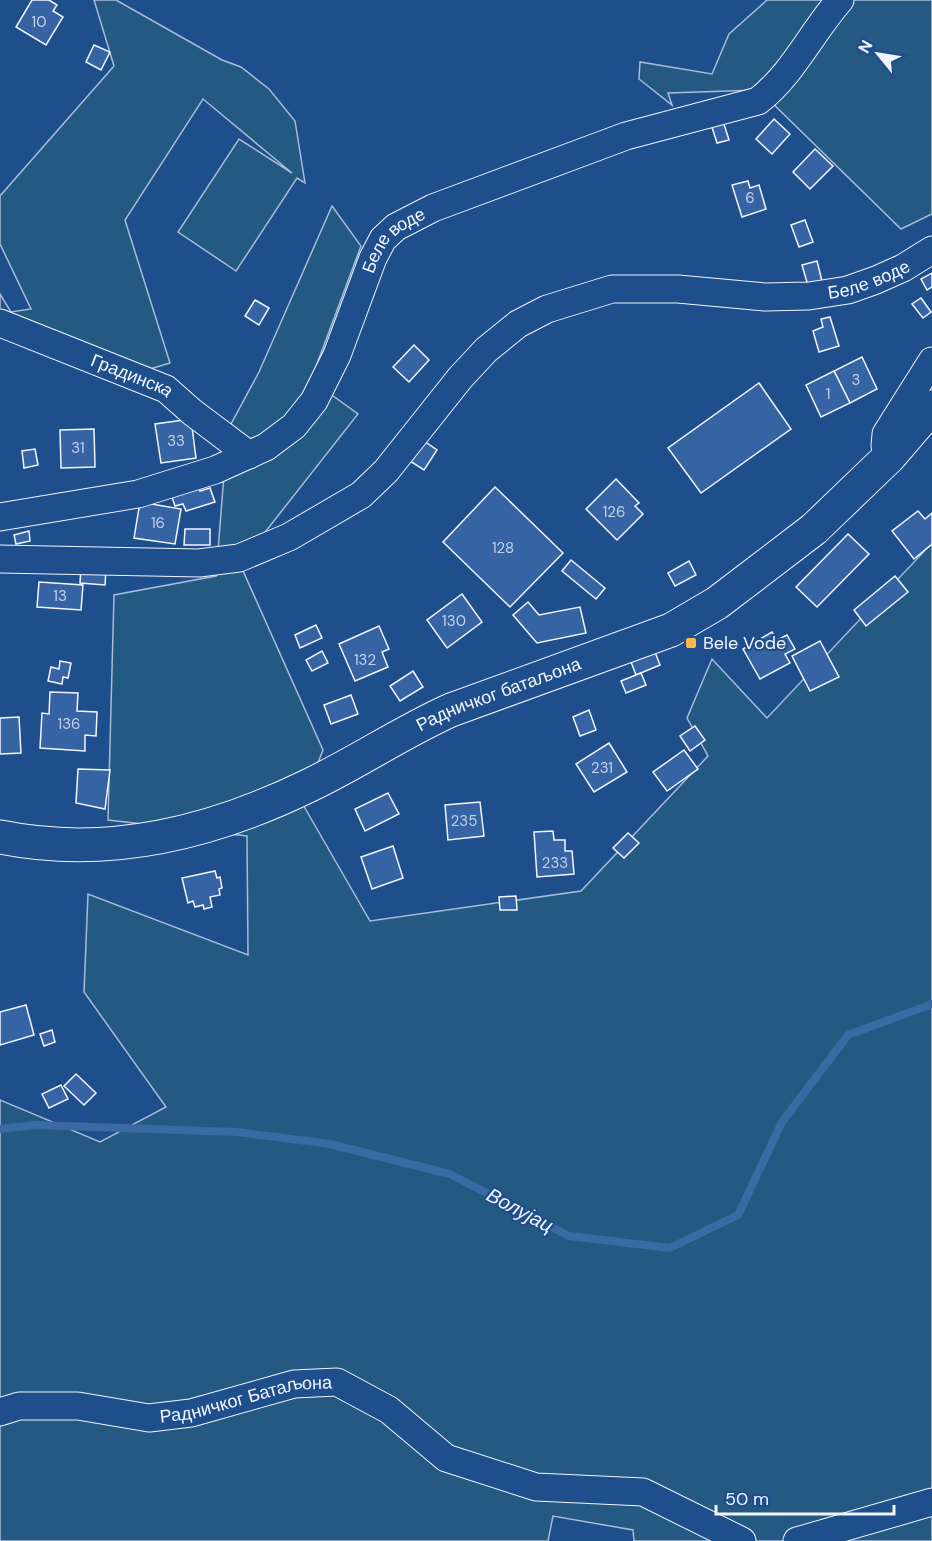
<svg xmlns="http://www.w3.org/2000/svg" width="932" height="1541" viewBox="0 0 932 1541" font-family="'DM Sans',sans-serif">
	<rect width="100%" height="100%" fill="#1f4e8c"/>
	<g fill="#245a82" stroke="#a8bbd7" stroke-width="1.5">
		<polygon points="94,0 116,0 222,60 241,67 269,89 295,121 305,183 297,178 236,271 178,232 239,139 292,173 203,99 125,220 170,363 150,369 0,327 0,294 11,312 31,309 0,244 0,196 114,66"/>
		<polygon points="767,0 932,0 932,214 901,229 759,90 668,93 672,105 639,79 640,62 712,74 729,34"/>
		<polygon points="332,206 361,246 311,380 358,414 240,564 323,750 302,803 370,921 581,891 708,756 687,718 712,659 767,718 932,543 932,1541 634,1541 633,1530 553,1516 548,1541 0,1541 0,1100 100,1142 166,1107 84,992 88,894 248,955 247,836 108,820 114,595 216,576 224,475 231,424 259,372"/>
	</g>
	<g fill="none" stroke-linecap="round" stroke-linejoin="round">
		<polyline stroke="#3b69a3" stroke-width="8" points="0,1129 36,1125 236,1132 330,1144 450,1174 569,1236 670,1248 738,1215 782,1122 848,1035 932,1004"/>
	</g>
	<g fill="#3563a3" stroke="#f2f6ff" stroke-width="1.5">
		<polygon points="32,0 49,0 57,5 53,11 63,17 46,45 16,27"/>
		<polygon points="94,45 110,52 101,70 86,62"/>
		<polygon points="774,119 790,134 772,154 756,139"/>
		<polygon points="723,121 729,140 717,143 711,124"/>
		<polygon points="815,149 833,166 810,189 793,172"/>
		<polygon points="748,181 750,188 759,185 766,209 742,217 732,185"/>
		<polygon points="805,220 813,242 799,247 791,225"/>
		<polygon points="817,261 823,285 809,289 802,265"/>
		<polygon points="932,273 932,287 927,290 921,279"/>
		<polygon points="921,298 931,312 923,318 912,304"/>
		<polygon points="255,300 269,308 259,325 245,316"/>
		<polygon points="830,317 839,346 819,352 813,331 823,327 821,319"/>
		<polygon points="414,345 429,360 409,382 393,367"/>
		<polygon points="862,357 877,389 850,403 834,371"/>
		<polygon points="834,371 850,403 821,417 806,385"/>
		<polygon points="759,383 791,429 701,493 668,448"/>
		<polygon points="191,419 196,458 161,463 155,424"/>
		<polygon points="94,429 95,467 61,468 60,430"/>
		<polygon points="424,441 437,450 424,470 410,461"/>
		<polygon points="35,449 38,465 24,468 22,451"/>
		<polygon points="616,479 639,503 635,506 643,514 617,540 586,509"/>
		<polygon points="198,486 200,491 210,488 215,502 186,511 183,504 175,506 171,494"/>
		<polygon points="495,487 563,553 510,607 443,542"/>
		<polygon points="140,502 181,509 175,544 134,538"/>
		<polygon points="918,511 925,519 932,513 932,544 914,559 892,531"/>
		<polygon points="185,529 210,529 210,545 184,545"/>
		<polygon points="29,531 30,541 16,544 14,535"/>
		<polygon points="848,534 869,554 817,607 796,587"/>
		<polygon points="571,560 605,588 596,599 562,571"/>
		<polygon points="689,561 696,575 675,586 668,573"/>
		<polygon points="81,568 106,570 105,585 80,583"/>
		<polygon points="895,576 908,592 866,626 854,610"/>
		<polygon points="39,582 83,585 81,610 37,607"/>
		<polygon points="462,594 482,622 447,648 427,620"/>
		<polygon points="528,602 539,615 580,607 586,633 537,643 513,615"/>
		<polygon points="316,625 322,638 300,648 295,635"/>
		<polygon points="379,626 389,649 382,652 388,667 355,681 339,644"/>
		<polygon points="772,632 777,640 787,635 795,649 785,654 790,663 760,679 743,649"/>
		<polygon points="820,641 839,677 810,691 792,656"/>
		<polygon points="322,651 328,663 312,671 306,660"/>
		<polygon points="655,652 660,665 636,675 631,662"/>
		<polygon points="60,661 71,663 68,678 63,677 62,684 48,681 51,667 59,669"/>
		<polygon points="413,671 423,687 400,701 390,686"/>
		<polygon points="641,673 646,685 626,693 621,681"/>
		<polygon points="50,692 78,693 77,711 97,712 96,736 85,735 85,751 40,748 42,713 49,714"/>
		<polygon points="351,695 358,714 331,724 324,705"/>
		<polygon points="589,710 596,730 580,736 573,717"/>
		<polygon points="19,717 21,753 0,754 0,718"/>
		<polygon points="695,726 705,740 690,751 680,736"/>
		<polygon points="609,743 627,772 594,792 576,764"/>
		<polygon points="684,750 698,769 667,791 653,772"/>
		<polygon points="78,769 110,770 105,809 76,803"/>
		<polygon points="388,793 399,814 365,831 355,809"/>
		<polygon points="480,802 484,836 448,840 445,805"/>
		<polygon points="553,831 554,840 565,840 565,851 572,851 574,874 537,877 534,832"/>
		<polygon points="628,833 639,843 624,858 613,848"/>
		<polygon points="393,846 403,878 372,889 361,857"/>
		<polygon points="215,871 217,878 220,877 222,888 219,889 220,895 210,897 212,907 204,909 203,905 195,907 193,901 188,903 182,878"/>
		<polygon points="516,896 517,910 500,910 499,897"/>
		<polygon points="26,1005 34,1035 0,1045 0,1012"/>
		<polygon points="52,1030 55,1042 44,1046 40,1034"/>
		<polygon points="76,1074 96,1093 84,1105 64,1086"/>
		<polygon points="61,1085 68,1099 49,1108 42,1094"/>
	</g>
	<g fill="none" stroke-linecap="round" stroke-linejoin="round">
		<defs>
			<g id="minor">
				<path id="s1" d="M0,323L166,389L192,412L249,455"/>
				<polyline points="889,457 885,446 886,434 932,361"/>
				<path id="s2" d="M0,517L138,494L215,470L266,447L294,426L314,401L337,355L373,258L383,239L396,227L433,208L626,136L758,101C793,74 811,33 840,0"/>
				<path id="s3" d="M0,559L199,563L239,558L289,537L361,495L386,471L460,378L486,350L518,324L547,309L612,289H678L765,297L809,296L848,290L876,280L903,268L932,250"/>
				<path id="s4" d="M0,1412L19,1406H78L149,1418L191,1413L294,1384L337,1382L389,1410L446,1458L536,1487L643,1492L742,1541"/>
				<polyline points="797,1541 932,1502"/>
			</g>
			<g id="major">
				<path id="s5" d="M0,837C108,859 212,833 310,785C358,762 402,732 451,710L671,630L717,603L814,529L889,457L932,407"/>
			</g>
		</defs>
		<use href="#minor" stroke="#f2f6ff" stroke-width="29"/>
		<use href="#major" stroke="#f2f6ff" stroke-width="35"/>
		<use href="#minor" stroke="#1f4e8c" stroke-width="27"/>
		<use href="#major" stroke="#1f4e8c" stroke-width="33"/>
	</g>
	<rect fill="#ffb74d" stroke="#1f4e8c" stroke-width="2" x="685" y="637" width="12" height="12" rx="3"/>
	<g text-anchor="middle" stroke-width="4.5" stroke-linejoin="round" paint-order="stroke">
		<g font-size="15" fill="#c3d1e8">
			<text x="39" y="27">10</text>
			<text x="750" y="203">6</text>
			<text x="856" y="385">3</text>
			<text x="828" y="399">1</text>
			<text x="176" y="446">33</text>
			<text x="78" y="453">31</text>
			<text x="614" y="517">126</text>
			<text x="158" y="528">16</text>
			<text x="503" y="553">128</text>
			<text x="60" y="601">13</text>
			<text x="454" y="626">130</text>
			<text x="365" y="665">132</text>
			<text x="69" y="729">136</text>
			<text x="602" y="773">231</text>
			<text x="464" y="826">235</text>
			<text x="555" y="868">233</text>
		</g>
		<g font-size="18" fill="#f2f6ff" stroke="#1f4e8c">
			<text dy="6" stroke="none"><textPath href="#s2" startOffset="526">Беле воде</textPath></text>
			<text dy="6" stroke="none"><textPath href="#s3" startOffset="970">Беле воде</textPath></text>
			<text dy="6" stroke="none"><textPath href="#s1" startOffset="142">Градинска</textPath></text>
			<text dy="6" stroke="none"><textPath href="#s5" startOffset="530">Радничког батаљона</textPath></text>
			<text dy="6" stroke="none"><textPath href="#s4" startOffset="250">Радничког Батаљона</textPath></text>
		</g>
		<g font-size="18" fill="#f2f6ff" stroke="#1f4e8c" text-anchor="start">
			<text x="703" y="649">Bele Vode</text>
		</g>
		<g font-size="20" font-style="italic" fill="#f2f6ff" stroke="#1f4e8c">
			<text transform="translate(520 1210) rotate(28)" y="7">Волујац</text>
		</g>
	</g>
	<g transform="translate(878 54) rotate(300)" stroke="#1f4e8c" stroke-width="4.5" paint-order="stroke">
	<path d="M0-4.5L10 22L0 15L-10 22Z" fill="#f2f6ff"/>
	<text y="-9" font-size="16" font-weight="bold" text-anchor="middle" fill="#f2f6ff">N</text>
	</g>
	<path d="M716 1505v9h178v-9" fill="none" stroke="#f2f6ff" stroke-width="3"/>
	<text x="725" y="1505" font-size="18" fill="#f2f6ff" stroke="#1f4e8c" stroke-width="4.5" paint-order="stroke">50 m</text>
</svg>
